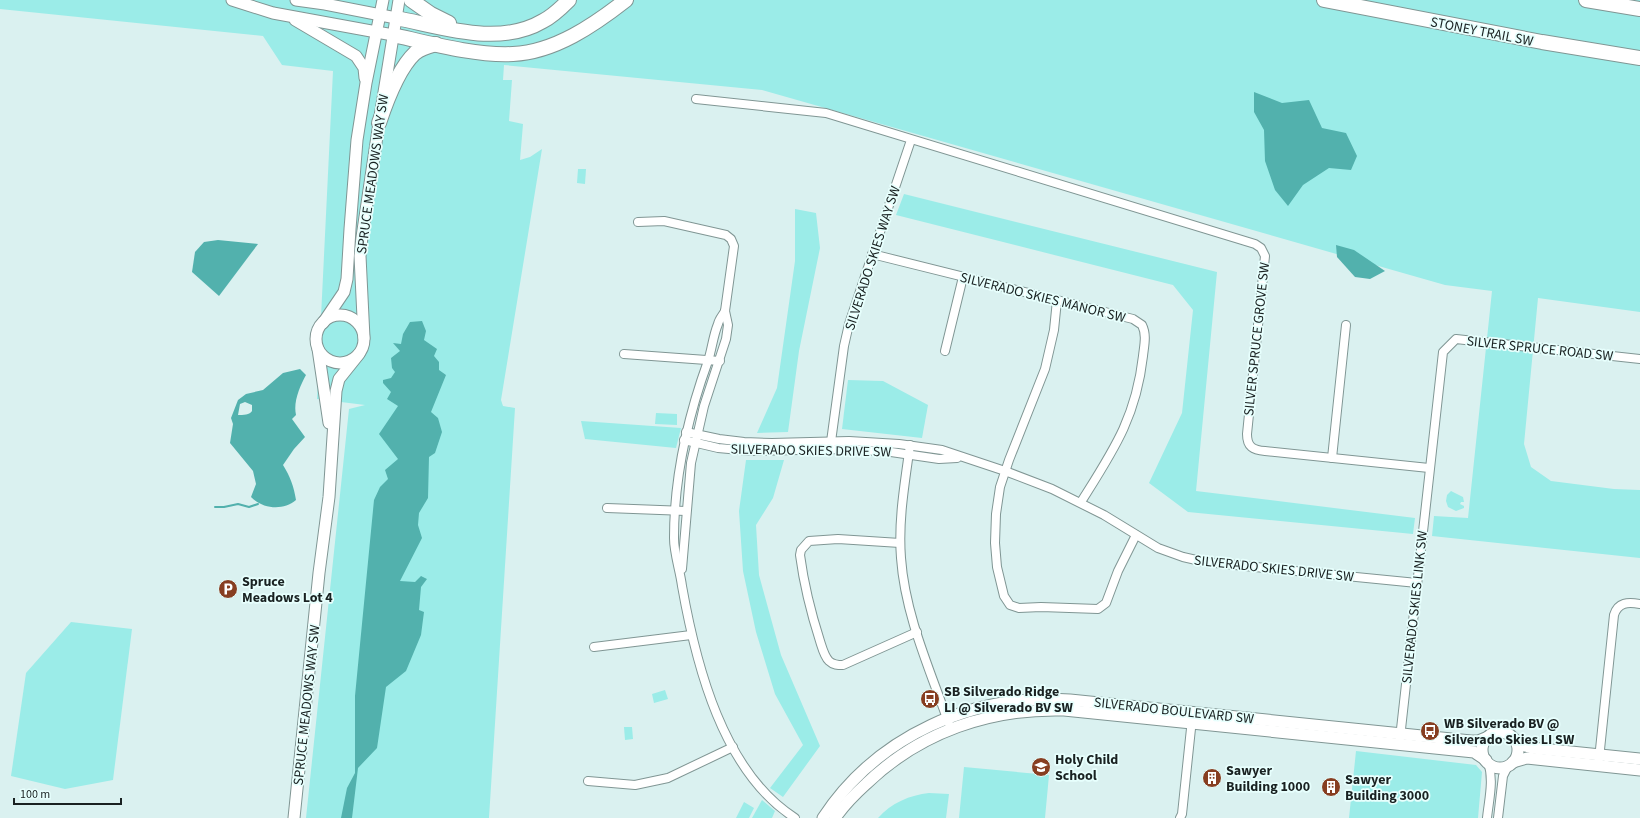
<svg xmlns="http://www.w3.org/2000/svg" width="1640" height="818" viewBox="0 0 1640 818" font-family="'Source Sans 3',sans-serif">
	<rect width="100%" height="100%" fill="#daf1f0"/>
	<g fill="#9bece8">
		<polygon points="0,0 1640,0 1640,312 1538,298 1524,444 1531,467 1551,481 1614,489 1640,490 1640,558 1432,536 1434,516 1468,518 1492,291 1445,285 762,90 504,65 503,80 512,80 509,121 523,124 520,160 530,157 542,149 501,400 503,406 515,408 489,818 306,818 349,409 365,405 317,399 333,71 282,65 263,36 0,9"/>
		<polygon points="578,169 586,169 585,184 577,183"/>
		<polygon points="904,194 1217,272 1196,491 1415,518 1413,534 1188,512 1149,483 1182,413 1193,310 1173,285 896,215"/>
		<polygon points="795,209 816,213 820,248 799,351 788,432 757,433 777,388 795,261"/>
		<polygon points="848,380 883,381 928,405 922,438 842,429"/>
		<polygon points="656,413 677,414 677,425 655,424"/>
		<polygon points="581,421 681,428 676,448 585,439"/>
		<polygon points="746,460 784,460 773,498 756,525 759,575 781,655 820,746 783,797 770,788 803,745 775,694 756,632 743,571 739,511"/>
		<polygon points="1451,491 1463,497 1464,502 1461,502 1460,504 1464,506 1464,508 1456,511 1448,507 1446,501 1447,495"/>
		<polygon points="71,622 132,629 113,780 65,789 11,776 26,673"/>
		<polygon points="665,690 668,699 654,703 652,694"/>
		<polygon points="624,727 632,727 633,739 625,740"/>
		<polygon points="1356,751 1476,765 1482,772 1478,818 1349,818"/>
		<polygon points="964,767 1049,775 1045,818 959,818"/>
		<path d="M929,793L949,794L946,818H878C891,803 910,795 929,793Z"/>
		<polygon points="762,800 775,811 772,818 752,818"/>
		<polygon points="744,802 754,808 749,818 736,818"/>
	</g>
	<g fill="#52b1ad" fill-rule="evenodd">
		<polygon points="1254,92 1282,103 1309,100 1322,128 1346,133 1357,156 1351,170 1329,168 1303,185 1288,206 1275,190 1265,161 1264,130 1254,112"/>
		<polygon points="218,240 258,244 219,296 192,272 195,252 204,242"/>
		<polygon points="1336,245 1354,250 1385,271 1370,279 1355,277 1337,257"/>
		<polygon points="422,321 426,331 424,340 437,349 434,356 439,362 439,370 446,375 431,412 438,418 442,432 435,453 429,457 428,498 419,513 418,525 422,538 400,581 415,582 421,576 427,579 421,587 419,610 424,612 421,635 406,671 386,687 377,748 358,768 352,818 341,818 347,788 355,773 355,696 374,500 380,487 388,479 385,470 398,459 379,434 398,406 387,399 391,392 383,383 383,380 391,378 395,372 392,368 391,358 400,351 393,343 401,344 403,334 410,322"/>
		<path d="M300,369L306,375C300,386 293,402 296,415L292,419L305,437L294,449L283,465C290,476 294,487 296,500C283,511 263,509 251,497L256,484L253,471L230,443L233,424L231,418L238,400L246,394L263,390L283,373ZM245,402L252,405V411C250,415 243,415 238,415L240,404Z"/>
	</g>
	<g fill="none" stroke-linecap="round" stroke-linejoin="round">
		<polyline stroke="#52b1ad" stroke-width="2" points="215,507 224,507 238,504 249,507 258,504"/>
		<defs>
			<g id="street">
				<path d="M696,99L826,113L1255,244L1261,248L1265,256L1247,434C1247,447 1253,450 1265,451L1429,468"/>
				<polyline points="638,222 664,221 726,235 731,239 734,246 725,311 728,325 726,339 704,406 691,463 682,569"/>
				<path d="M872,254L1133,319L1142,325C1147,335 1144,346 1143,356C1136,418 1113,451 1081,502"/>
				<polyline points="1057,300 1054,330 1045,369 1009,460 1000,487 996,514 995,543 997,567 1004,596 1010,605 1019,608 1041,607 1098,609 1106,603 1118,571 1136,535"/>
				<path d="M725,311C723,315 719,319 718,324C713,336 712,349 708,361C687,419 674,476 674,538C674,554 680,570 682,586C696,665 723,772 795,818"/>
				<polyline points="945,351 963,277"/>
				<polyline points="624,354 720,361"/>
				<polyline points="686,432 719,439 744,442 772,443 849,441 899,444 942,450 1005,471 1052,489 1104,515 1158,548 1183,557 1205,562 1417,583"/>
				<polyline points="684,440 718,448 751,451 847,449 891,452 939,459 957,458"/>
				<path d="M910,445C905,482 898,520 901,558C905,615 930,670 949,724"/>
				<polyline points="830,449 844,346 849,324 911,140"/>
				<polyline points="1332,458 1346,325"/>
				<polyline points="607,508 686,511"/>
				<path d="M900,543L838,539L809,541L801,550L800,555C804,585 811,613 820,641C822,647 824,656 829,661C833,665 838,665 843,665L917,632"/>
				<polyline points="594,647 691,635"/>
				<polyline points="1400,738 1443,352 1456,339 1640,359"/>
				<path d="M1599,759L1614,615C1618,602 1628,602 1640,604"/>
				<polyline points="588,781 635,785 668,778 733,747"/>
				<polyline points="1180,818 1182,814 1192,719"/>
				<path d="M1487,818C1489,799 1494,780 1488,762"/>
				<polyline points="1498,818 1503,776 1508,766"/>
			</g>
			<g id="secondary">
				<polyline points="232,0 273,13 393,35"/>
				<polyline points="296,0 325,4 396,18"/>
				<polyline points="295,20 356,56 364,68 365,78"/>
				<circle cx="340" cy="339" r="24"/>
				<polyline points="323,323 344,292 347,279 350,229 357,140 366,83 383,0"/>
				<polyline points="364,338 360,256 362,237 379,123 399,0"/>
				<polyline points="318,349 329,423"/>
				<circle cx="1500" cy="750" r="18"/>
				<polyline points="1516,741 1522,745 1532,748 1640,759"/>
				<polyline points="1513,762 1527,758 1640,770"/>
				<polyline points="294,818 319,573 329,497 336,391 339,379 359,354"/>
				<path d="M823,818C877,736 973,693 1070,700L1471,741H1478L1488,737"/>
				<path d="M835,818C844,805 855,794 866,784C920,732 990,708 1064,710L1474,752L1486,760"/>
			</g>
			<g id="highway">
				<polyline points="411,0 431,14 449,23"/>
				<polyline points="1324,0 1542,42 1640,58"/>
				<polyline points="1586,0 1640,9"/>
				<path d="M396,18C443,27 499,47 543,21C553,16 561,8 569,0"/>
				<path d="M393,35C429,43 476,56 513,54C555,52 594,25 626,0"/>
				<path d="M379,123C386,102 399,68 415,53C421,48 429,46 436,44"/>
			</g>
		</defs>
		<use href="#street" stroke="#809694" stroke-width="10"/>
		<use href="#secondary" stroke="#809694" stroke-width="13"/>
		<use href="#highway" stroke="#809694" stroke-width="16"/>
		<use href="#street" stroke="#fff" stroke-width="8"/>
		<use href="#secondary" stroke="#fff" stroke-width="11"/>
		<use href="#highway" stroke="#fff" stroke-width="14"/>
	</g>
	<defs>
		<symbol id="parking-disc" viewBox="-11 -11 22 22"><circle r="9.5" fill="#873e21" stroke="#e7fffd"/><path d="M-3.5-5.5H1a3.5 3.5 0 0 1 0 7H-1V5.5H-3.5ZM-1-3.4V-.6H.8a1.4 1.4 0 0 0 0-2.8Z" fill="#fff"/></symbol>
		<symbol id="bus-disc" viewBox="-11 -11 22 22"><circle r="9.5" fill="#873e21" stroke="#e7fffd"/><path d="M-5-6H5V4H4V6H2V4H-2V6H-4V4H-5ZM-3.5-4V0h7V-4ZM-3.5 1.2v1.5H-2V1.2ZM2 1.2v1.5H3.5V1.2Z" fill="#fff"/></symbol>
		<symbol id="school-disc" viewBox="-11 -11 22 22"><circle r="9.5" fill="#873e21" stroke="#e7fffd"/><path d="M0-5L7-2L0 1L-7-2ZM-4 1L0 2.5L4 1V4Q0 6-4 4Z" fill="#fff"/></symbol>
		<symbol id="building-disc" viewBox="-11 -11 22 22"><circle r="9.5" fill="#873e21" stroke="#e7fffd"/><path d="M-4-6H4V6H1V3H-1V6H-4ZM-2.5-4.3h1.7v1.8h-1.7ZM.8-4.3h1.7v1.8H.8ZM-2.5-1h1.7V.8h-1.7ZM.8-1h1.7V.8H.8Z" fill="#fff"/></symbol>
	</defs>
	<g fill-rule="evenodd">
		<use href="#parking-disc" x="217" y="578" width="22" height="22"/>
		<use href="#bus-disc" x="919" y="688" width="22" height="22"/>
		<use href="#bus-disc" x="1419" y="720" width="22" height="22"/>
		<use href="#school-disc" x="1030" y="756" width="22" height="22"/>
		<use href="#building-disc" x="1201" y="767" width="22" height="22"/>
		<use href="#building-disc" x="1320" y="776" width="22" height="22"/>
	</g>
	<g text-anchor="middle" stroke-width="3.5" stroke-linejoin="round" paint-order="stroke">
		<g font-size="14" fill="#192121" stroke="#e7fffd">
			<text transform="translate(1482 31) rotate(11)" y="5">STONEY TRAIL SW</text>
			<text transform="translate(372 174) rotate(-82)" y="5">SPRUCE MEADOWS WAY SW</text>
			<text transform="translate(872 258) rotate(-72)" y="5">SILVERADO SKIES WAY SW</text>
			<text transform="translate(1043 297) rotate(14)" y="5">SILVERADO SKIES MANOR SW</text>
			<text transform="translate(1256 339) rotate(-84)" y="5">SILVER SPRUCE GROVE SW</text>
			<text transform="translate(1540 348) rotate(6)" y="5">SILVER SPRUCE ROAD SW</text>
			<text transform="translate(811 450) rotate(1)" y="5">SILVERADO SKIES DRIVE SW</text>
			<text transform="translate(1274 568) rotate(6)" y="5">SILVERADO SKIES DRIVE SW</text>
			<text transform="translate(1414 607) rotate(-84)" y="5">SILVERADO SKIES LINK SW</text>
			<text transform="translate(306 705) rotate(-84)" y="5">SPRUCE MEADOWS WAY SW</text>
			<text transform="translate(1174 710) rotate(6)" y="5">SILVERADO BOULEVARD SW</text>
		</g>
		<g font-size="14" font-weight="bold" fill="#192121" stroke="#e7fffd" text-anchor="start">
			<text x="242" y="586">Spruce<tspan x="242" dy="16">Meadows Lot 4</tspan></text>
			<text x="944" y="696">SB Silverado Ridge<tspan x="944" dy="16">LI @ Silverado BV SW</tspan></text>
			<text x="1444" y="728">WB Silverado BV @<tspan x="1444" dy="16">Silverado Skies LI SW</tspan></text>
			<text x="1055" y="764">Holy Child<tspan x="1055" dy="16">School</tspan></text>
			<text x="1226" y="775">Sawyer<tspan x="1226" dy="16">Building 1000</tspan></text>
			<text x="1345" y="784">Sawyer<tspan x="1345" dy="16">Building 3000</tspan></text>
		</g>
	</g>
	<path d="M14 798v6h107v-6" fill="none" stroke="#192121" stroke-width="2"/>
	<text x="20" y="798" font-size="12" fill="#192121" stroke="#e7fffd" stroke-width="3" paint-order="stroke">100 m</text>
</svg>
